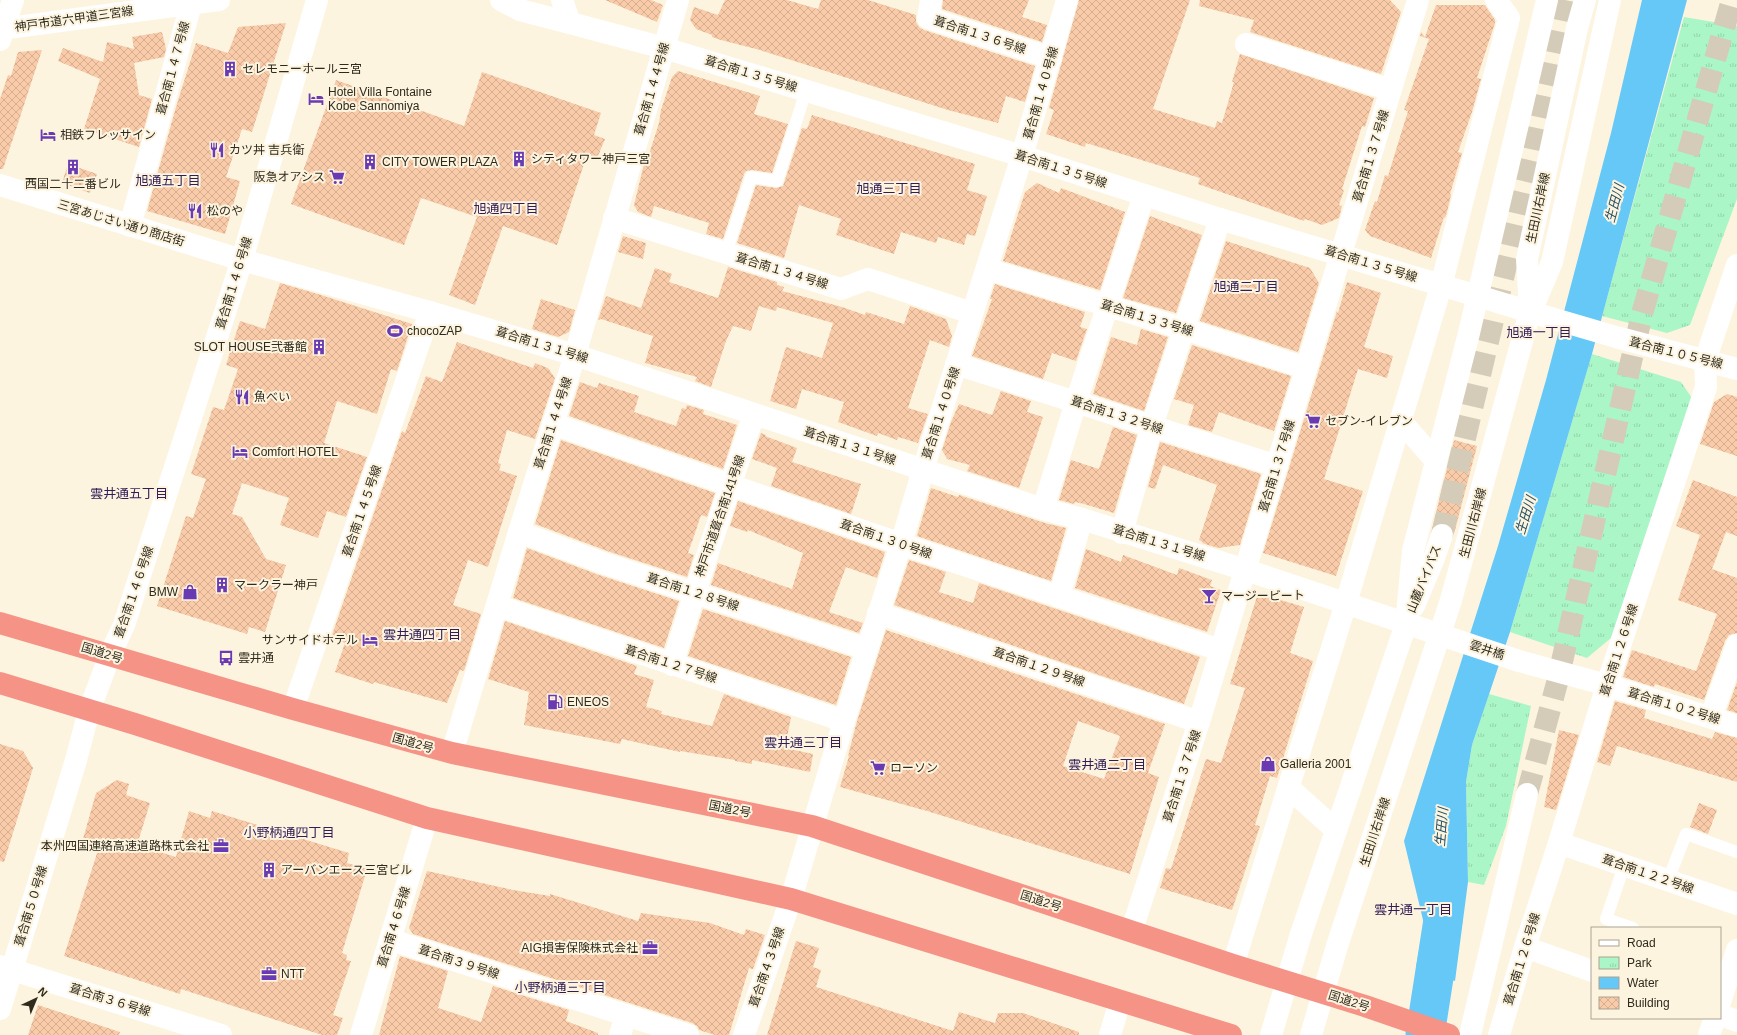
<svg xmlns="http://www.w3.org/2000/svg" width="1737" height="1035" viewBox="0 0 1737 1035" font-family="Helvetica,'Noto Sans JP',sans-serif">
	<defs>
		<pattern id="park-tufts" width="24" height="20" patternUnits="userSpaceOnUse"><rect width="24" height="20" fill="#aaf6c6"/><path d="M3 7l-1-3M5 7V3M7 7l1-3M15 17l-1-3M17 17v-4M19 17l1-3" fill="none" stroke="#93d3aa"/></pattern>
		<pattern id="building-cross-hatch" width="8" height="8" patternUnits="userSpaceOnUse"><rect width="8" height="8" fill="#f9cba9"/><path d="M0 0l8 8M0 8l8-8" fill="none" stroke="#d6ae91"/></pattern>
	</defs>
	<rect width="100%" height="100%" fill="#fdf4df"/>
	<g fill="url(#park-tufts)">
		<polygon points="1684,17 1737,26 1737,199 1690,325 1667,333 1602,316"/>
		<polygon points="1592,354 1681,382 1692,398 1611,638 1587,658 1510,632"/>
		<polygon points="1489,694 1531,706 1506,826 1484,885 1468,882 1466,782 1472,745"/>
	</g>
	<polygon fill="#65c8f7" points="1642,0 1687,0 1592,354 1510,632 1472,745 1466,782 1468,882 1455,981 1416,967 1424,924 1404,841 1498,546 1546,380 1611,133"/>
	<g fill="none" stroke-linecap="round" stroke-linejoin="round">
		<polyline stroke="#65c8f7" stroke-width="39" points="1425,1035 1443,920"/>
	</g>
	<g fill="url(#building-cross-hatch)" fill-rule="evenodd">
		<polygon points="605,0 651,0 663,5 657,22"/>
		<polygon points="725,0 787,0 818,9 821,0 868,0 916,15 916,22 919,27 924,30 1035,66 1025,102 1006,96 998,123 948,110 760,50 721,40 712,37 712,35 696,29 690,20 694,7 718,15"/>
		<polygon points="943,0 1029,0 1022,17 1047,25 1042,42 942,9"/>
		<polygon points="1079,0 1190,0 1153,109 1215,128 1217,121 1222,123 1234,82 1232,82 1240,54 1374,98 1365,127 1362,126 1342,189 1344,190 1339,205 1342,206 1339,218 1322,225 1305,219 1304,221 1198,184 1200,178 1086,143 1085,147 1046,134 1054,110 1049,108"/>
		<polygon points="1200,0 1390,0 1401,12 1381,74 1250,32 1254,20 1199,6"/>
		<polygon points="1436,5 1485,5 1495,20 1495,23 1477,78 1481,79 1472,112 1458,152 1462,153 1450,194 1451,195 1447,212 1445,218 1444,217 1431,258 1370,236 1365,230 1375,201 1377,202 1385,175 1388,176 1408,111 1404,110 1429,39 1420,36 1421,32 1425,37"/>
		<polygon points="286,23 252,132 242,129 226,177 240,181 225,234 147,211 176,107 196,43 228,53 238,27"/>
		<polygon points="162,32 166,49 164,57 134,63 139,95 152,99 139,147 84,129 100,79 58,61 63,48 103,62 107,42 134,49 132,37"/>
		<polygon points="42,50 3,169 0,169 0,99 8,75 11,76 18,52"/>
		<polygon points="678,71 760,96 754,114 788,124 772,173 752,170 746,171 744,174 723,239 706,234 709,223 654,206 651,217 638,212 634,205 644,164 646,164 659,123 661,110 672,77"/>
		<polygon points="482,72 601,113 594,135 605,139 596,161 586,158 557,245 503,226 475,305 449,295 477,217 421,198 404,245 291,204 336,80 464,126"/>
		<polygon points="812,115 975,164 967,190 987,196 975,236 967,234 964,245 938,237 936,243 901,232 894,254 836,235 841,219 799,205 784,258 737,243 756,185 776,188 783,186 802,128 807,129"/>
		<polygon points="68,164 97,174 90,193 62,183"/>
		<polygon points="1037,183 1059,193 1061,188 1125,212 1100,290 1003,261 1025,192"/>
		<polygon points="1150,216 1202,235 1176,313 1123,298"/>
		<polygon points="623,236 646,243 643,259 618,252"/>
		<polygon points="1226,241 1310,268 1319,283 1298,352 1200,321"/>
		<polygon points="728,267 777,282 777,285 784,287 782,291 842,307 865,315 866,312 904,324 910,306 946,319 952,336 949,347 930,340 908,408 928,414 918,443 898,437 897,440 878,433 877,436 838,422 844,402 802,389 796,409 770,401 786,347 822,358 833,323 777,307 776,311 759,306 751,331 733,326 726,341 711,387 695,381 697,377 645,363 653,336 601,319 598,320 606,296 641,308 655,268 672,274 669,282 718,298"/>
		<polygon points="1347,282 1381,293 1364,347 1393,356 1387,378 1358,369 1324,479 1363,491 1336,576 1263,553 1337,311 1338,313"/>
		<polygon points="280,283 321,295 412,324 397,371 391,369 377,414 337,401 324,443 367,457 346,517 327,511 318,538 280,525 289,498 242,483 232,514 242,517 266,559 286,565 265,632 249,627 247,634 157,606 186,516 193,518 206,479 191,474 213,407 224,410 238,369 226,365 240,321 265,329"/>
		<polygon points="995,284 1085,312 1080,327 1087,329 1076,361 1052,353 1043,379 972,356 992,299 990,299"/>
		<polygon points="541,299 575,310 569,332 558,337 532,329"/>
		<polygon points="1141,329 1168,337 1144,411 1093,394 1111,337 1137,345"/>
		<polygon points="457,342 533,368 535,363 548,368 555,378 535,439 507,430 498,463 501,464 499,470 517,476 488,567 468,560 453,605 481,614 464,671 460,670 447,703 374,682 373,684 335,672 345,643 331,638 402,431 405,433 426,376 442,382"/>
		<polygon points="1192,345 1291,376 1274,431 1219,412 1212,432 1188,425 1194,405 1174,399"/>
		<polygon points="580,382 597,388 599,383 639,396 634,412 676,426 682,408 686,409 687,405 704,410 703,414 737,425 723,469 569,416"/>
		<polygon points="1001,391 1031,401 1027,412 1043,417 1019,488 967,471 970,465 947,459 942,450 951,422 959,404 992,415"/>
		<polygon points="1727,394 1737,397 1737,456 1700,444 1714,402"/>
		<polygon points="1113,427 1137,435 1114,513 1084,504 1075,502 1074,504 1059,500 1071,460 1099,469"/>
		<polygon points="761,433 766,435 765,436 797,448 792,462 861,484 851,514 771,486 777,468 752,459"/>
		<polygon points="561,440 715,493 707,517 701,515 694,536 688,553 694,555 687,577 607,551 535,524"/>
		<polygon points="1454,440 1477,446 1454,534 1452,527 1446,523 1439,523 1432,529"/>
		<polygon points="1160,442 1261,474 1240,545 1218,548 1202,543 1203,542 1199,540 1217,485 1163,465 1155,489 1148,487"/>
		<polygon points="1693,480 1737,497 1737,536 1726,532 1712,569 1737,578 1737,633 1729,635 1725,641 1704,700 1655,684 1654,687 1623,677 1632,650 1696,671 1717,614 1678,600 1700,535 1676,526"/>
		<polygon points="931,488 958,497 959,495 1045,523 1066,528 1051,581 917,536"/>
		<polygon points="738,501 885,552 877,578 846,567 829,612 863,623 859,633 711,585 718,563 792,589 803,553 748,530 747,532 730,526"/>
		<polygon points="527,548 599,575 679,601 664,648 513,598"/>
		<polygon points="1086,549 1121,562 1123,555 1177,575 1179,568 1212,580 1210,586 1221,590 1207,632 1075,588"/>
		<polygon points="909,560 946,572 939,592 973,603 979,583 1200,657 1184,704 894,605"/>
		<polygon points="1258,593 1304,607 1290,653 1313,661 1277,778 1270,776 1255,825 1260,826 1232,910 1160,888 1166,868 1171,869 1206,759 1221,763 1245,688 1230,684"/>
		<polygon points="703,609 851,657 836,705 688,656"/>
		<polygon points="505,621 637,666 634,674 654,680 646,707 662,711 661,714 712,726 724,694 791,717 785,748 813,754 810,772 752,760 752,764 735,761 735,760 680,751 680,752 622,739 620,744 524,725 529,692 488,679"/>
		<path d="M886,630L1165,724L1148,773L1159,777L1130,874L927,811L840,787L849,756H848L857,721ZM1078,721L1120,736L1104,779L1063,766Z"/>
		<polygon points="1737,682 1737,713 1727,710"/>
		<polygon points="1615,701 1646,710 1644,718 1712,739 1715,732 1737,738 1737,782 1617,746 1610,766 1597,762"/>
		<polygon points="1559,730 1579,735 1556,810 1544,807"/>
		<polygon points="0,744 23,751 33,768 4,862 0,861"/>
		<polygon points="117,780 129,784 126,795 150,803 137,845 176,857 189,811 210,818 212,811 349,853 347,863 367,869 342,953 347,955 346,960 351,961 333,1015 343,1018 337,1035 322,1035 181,989 180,994 64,956 100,844 83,839 96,793"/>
		<polygon points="1699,803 1717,810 1708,834 1690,827"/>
		<polygon points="427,871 513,890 550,896 550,894 638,921 641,913 710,923 744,935 746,929 765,935 753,969 749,968 729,1035 715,1035 699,1030 697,1026 692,1023 413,934 409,928"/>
		<polygon points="796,941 819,948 813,967 821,970 816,987 953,1031 959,1012 995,1023 998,1013 1023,1013 1079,1032 1079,1035 767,1035"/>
		<polygon points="400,956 448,971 438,1008 481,1022 493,986 569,1010 566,1021 598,1033 598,1035 379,1035"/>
		<polygon points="38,1005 120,1032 119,1035 28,1035"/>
	</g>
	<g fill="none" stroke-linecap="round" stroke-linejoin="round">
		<g stroke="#d4ccb8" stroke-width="22" stroke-dasharray="22 11" stroke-linecap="butt">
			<polyline points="1442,535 1533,152 1565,0"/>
			<polyline points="1527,794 1557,683 1642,314 1732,0"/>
		</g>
		<g stroke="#fff" stroke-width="12">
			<polyline points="726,253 751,177 777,181 806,91"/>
			<polyline points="1624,866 1606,919 1633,928"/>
			<polyline points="1668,880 1686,834 1737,852"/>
		</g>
		<g stroke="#fff" stroke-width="22">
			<polyline points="501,0 520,10 570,23"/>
			<polyline points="562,0 570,23"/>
			<polyline points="931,0 928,18 1051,58"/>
			<polyline points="0,40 13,0"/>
			<polyline points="1246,44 1391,90"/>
			<polyline points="0,185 242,260 430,312 575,355 1043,509 1082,519 1246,570 1519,661 1607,685 1737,726"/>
			<polyline points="614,218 841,289 868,279 972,313"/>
			<polyline points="130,226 191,4"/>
			<polyline points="987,269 1184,329 1306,368"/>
			<polyline points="1551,318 1616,337 1737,369"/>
			<polyline points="956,364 1277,466"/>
			<polyline points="1400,420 1435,460"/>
			<polyline points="553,424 901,544 1220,650"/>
			<polyline points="923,470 1022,156 1067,0"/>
			<polyline points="1043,509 1076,402 1144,195"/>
			<polyline points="519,532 603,563 867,649"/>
			<polyline points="1122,533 1152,426 1220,219"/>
			<polyline points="1059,597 1082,519"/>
			<polyline points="498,606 844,721"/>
			<polyline points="878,613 1199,722"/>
			<polyline points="110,655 124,625 242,260 317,0"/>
			<polyline points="672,665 695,592 754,414"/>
			<polyline points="293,709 430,312"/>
			<polyline points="1711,717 1737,645"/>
			<polyline points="452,753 519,532 575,355 678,0"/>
			<polyline points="1289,788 1336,830"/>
			<polyline points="1559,843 1737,904"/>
			<polyline points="1132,930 1199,722 1418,0"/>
			<polyline points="391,940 688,1035"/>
			<polyline points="1525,947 1592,971"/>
			<polyline points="1233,965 1346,603 1441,286 1509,18 1496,0"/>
			<polyline points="1720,1002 1737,950"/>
			<polyline points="1720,1015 1737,1021"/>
			<polyline points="361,1035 427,818"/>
			<polyline points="620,1035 626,1015"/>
			<polyline points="1499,1035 1525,947 1559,843 1607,685 1706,387 1705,361"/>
			<polyline points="1709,1035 1715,1018"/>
		</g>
		<g stroke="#fff" stroke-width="22">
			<polyline points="570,23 664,48 1022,156 1220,219 1551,318"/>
			<polyline points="0,29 219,0"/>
			<polyline points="1532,309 1552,262 1610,0"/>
			<polyline points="1705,361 1737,265"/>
			<polyline points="1414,606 1434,558 1442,535"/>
			<polyline points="0,966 221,1035"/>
			<polyline points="0,1009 76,760 89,711 110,655"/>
			<polyline points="744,1035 791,899 844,721 901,544 923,470"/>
			<polyline points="1110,1035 1120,1001"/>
			<polyline points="1271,1035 1301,934 1406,624 1413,551 1469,333 1547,0"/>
			<polyline points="1311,1035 1337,946 1451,600 1530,312 1527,259 1577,28 1585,0"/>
			<polyline points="1470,1035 1527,794"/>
		</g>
		<g stroke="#f59387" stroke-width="22">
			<polyline points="0,623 293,709 452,753 812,826 1233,965 1365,1006 1449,1035"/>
			<polyline points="0,683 135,724 427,818 791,899 1231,1035"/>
		</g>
	</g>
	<defs>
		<symbol id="building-bare" viewBox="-9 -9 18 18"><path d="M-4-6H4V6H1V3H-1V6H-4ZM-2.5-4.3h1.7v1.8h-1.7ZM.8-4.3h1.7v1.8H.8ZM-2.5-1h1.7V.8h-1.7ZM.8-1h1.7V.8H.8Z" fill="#693ab2" stroke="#fdf4df" stroke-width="2.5" paint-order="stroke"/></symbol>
		<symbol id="hotel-bare" viewBox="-9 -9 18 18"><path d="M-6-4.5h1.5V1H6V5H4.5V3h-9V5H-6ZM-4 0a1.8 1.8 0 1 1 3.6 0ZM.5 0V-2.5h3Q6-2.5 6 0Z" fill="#693ab2" stroke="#fdf4df" stroke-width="2.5" paint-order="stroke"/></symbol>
		<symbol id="restaurant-bare" viewBox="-9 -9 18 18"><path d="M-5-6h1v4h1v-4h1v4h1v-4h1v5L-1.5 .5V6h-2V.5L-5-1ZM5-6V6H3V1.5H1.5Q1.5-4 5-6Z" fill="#693ab2" stroke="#fdf4df" stroke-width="2.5" paint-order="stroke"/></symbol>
		<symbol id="supermarket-bare" viewBox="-9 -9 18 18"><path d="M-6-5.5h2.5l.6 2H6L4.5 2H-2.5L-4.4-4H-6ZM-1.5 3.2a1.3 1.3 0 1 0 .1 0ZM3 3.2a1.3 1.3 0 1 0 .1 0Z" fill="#693ab2" stroke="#fdf4df" stroke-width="2.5" paint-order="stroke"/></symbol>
		<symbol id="stadium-bare" viewBox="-9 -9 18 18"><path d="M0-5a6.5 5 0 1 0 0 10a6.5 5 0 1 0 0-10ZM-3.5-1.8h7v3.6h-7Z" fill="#693ab2" stroke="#fdf4df" stroke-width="2.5" paint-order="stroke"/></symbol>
		<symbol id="shop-bare" viewBox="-9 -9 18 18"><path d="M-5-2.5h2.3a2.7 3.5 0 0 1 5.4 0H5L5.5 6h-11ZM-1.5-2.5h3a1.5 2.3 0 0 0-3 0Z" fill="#693ab2" stroke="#fdf4df" stroke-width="2.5" paint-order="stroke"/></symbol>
		<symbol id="bar-bare" viewBox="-9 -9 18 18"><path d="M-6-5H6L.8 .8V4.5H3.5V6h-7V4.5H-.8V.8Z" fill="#693ab2" stroke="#fdf4df" stroke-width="2.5" paint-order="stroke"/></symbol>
		<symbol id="bus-bare" viewBox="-9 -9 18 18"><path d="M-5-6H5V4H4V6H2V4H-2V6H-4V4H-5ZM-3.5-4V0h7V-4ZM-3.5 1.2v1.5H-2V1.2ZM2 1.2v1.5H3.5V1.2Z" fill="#693ab2" stroke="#fdf4df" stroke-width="2.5" paint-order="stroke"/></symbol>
		<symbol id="fuel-bare" viewBox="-9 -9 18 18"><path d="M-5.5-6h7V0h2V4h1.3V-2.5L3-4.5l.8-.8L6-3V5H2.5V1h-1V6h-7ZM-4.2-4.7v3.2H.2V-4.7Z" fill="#693ab2" stroke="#fdf4df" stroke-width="2.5" paint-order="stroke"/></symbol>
		<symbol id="office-bare" viewBox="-9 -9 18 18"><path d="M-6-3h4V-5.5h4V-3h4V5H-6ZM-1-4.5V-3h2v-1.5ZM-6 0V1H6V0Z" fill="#693ab2" stroke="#fdf4df" stroke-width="2.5" paint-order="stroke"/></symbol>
	</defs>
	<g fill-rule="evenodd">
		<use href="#building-bare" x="219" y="58" width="22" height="22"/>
		<use href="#hotel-bare" x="305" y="88" width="22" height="22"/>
		<use href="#hotel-bare" x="37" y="124" width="22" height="22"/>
		<use href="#restaurant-bare" x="206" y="139" width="22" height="22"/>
		<use href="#building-bare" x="508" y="148" width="22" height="22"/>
		<use href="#building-bare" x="359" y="151" width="22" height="22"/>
		<use href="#building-bare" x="62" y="156" width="22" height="22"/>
		<use href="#supermarket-bare" x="326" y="166" width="22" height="22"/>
		<use href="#restaurant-bare" x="184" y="200" width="22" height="22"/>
		<use href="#stadium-bare" x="384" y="320" width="22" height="22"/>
		<use href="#building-bare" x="308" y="336" width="22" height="22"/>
		<use href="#restaurant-bare" x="231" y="386" width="22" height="22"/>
		<use href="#supermarket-bare" x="1302" y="410" width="22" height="22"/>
		<use href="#hotel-bare" x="229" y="441" width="22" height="22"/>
		<use href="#building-bare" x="211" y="574" width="22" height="22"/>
		<use href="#shop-bare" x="179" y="581" width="22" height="22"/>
		<use href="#bar-bare" x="1198" y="585" width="22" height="22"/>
		<use href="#hotel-bare" x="359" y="629" width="22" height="22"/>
		<use href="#bus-bare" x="215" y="647" width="22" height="22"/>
		<use href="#fuel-bare" x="544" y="691" width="22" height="22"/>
		<use href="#shop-bare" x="1257" y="753" width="22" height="22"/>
		<use href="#supermarket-bare" x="867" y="757" width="22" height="22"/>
		<use href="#office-bare" x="210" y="835" width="22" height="22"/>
		<use href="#building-bare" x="258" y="859" width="22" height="22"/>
		<use href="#office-bare" x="639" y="937" width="22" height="22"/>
		<use href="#office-bare" x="258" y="963" width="22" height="22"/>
	</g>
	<g text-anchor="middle" stroke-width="4" stroke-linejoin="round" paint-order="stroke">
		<g font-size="12" fill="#2f2a1c" stroke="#fdf4df">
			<text transform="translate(74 19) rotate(-8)" y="4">神戸市道六甲道三宮線</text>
			<text transform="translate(980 35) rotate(18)" y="4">葺合南１３６号線</text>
			<text transform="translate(173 68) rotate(-75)" y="4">葺合南１４７号線</text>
			<text transform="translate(751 74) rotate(17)" y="4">葺合南１３５号線</text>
			<text transform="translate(652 89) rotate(-74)" y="4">葺合南１４４号線</text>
			<text transform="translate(1041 93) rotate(-74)" y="4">葺合南１４０号線</text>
			<text transform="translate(1371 156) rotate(-73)" y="4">葺合南１３７号線</text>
			<text transform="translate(1061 169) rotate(18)" y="4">葺合南１３５号線</text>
			<text transform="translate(1538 208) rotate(-78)" y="4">生田川右岸線</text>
			<text transform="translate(121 223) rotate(17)" y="4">三宮あじさい通り商店街</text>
			<text transform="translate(1371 264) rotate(17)" y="4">葺合南１３５号線</text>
			<text transform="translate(782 271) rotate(17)" y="4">葺合南１３４号線</text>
			<text transform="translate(234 283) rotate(-73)" y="4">葺合南１４６号線</text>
			<text transform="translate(1147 318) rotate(17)" y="4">葺合南１３３号線</text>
			<text transform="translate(542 345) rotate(17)" y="4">葺合南１３１号線</text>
			<text transform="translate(1676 353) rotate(14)" y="4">葺合南１０５号線</text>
			<text transform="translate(941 413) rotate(-72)" y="4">葺合南１４０号線</text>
			<text transform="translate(1117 415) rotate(18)" y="4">葺合南１３２号線</text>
			<text transform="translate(553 423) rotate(-72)" y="4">葺合南１４４号線</text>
			<text transform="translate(850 446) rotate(18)" y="4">葺合南１３１号線</text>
			<text transform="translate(1277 466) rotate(-73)" y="4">葺合南１３７号線</text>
			<text transform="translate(362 511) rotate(-71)" y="4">葺合南１４５号線</text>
			<text transform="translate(720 516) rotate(-71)" y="4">神戸市道葺合南141号線</text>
			<text transform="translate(1473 523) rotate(-75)" y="4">生田川右岸線</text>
			<text transform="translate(886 539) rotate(19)" y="4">葺合南１３０号線</text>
			<text transform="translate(1159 543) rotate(17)" y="4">葺合南１３１号線</text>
			<text transform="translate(1424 579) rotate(-68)" y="4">山麓バイパス</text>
			<text transform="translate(134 592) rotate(-71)" y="4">葺合南１４６号線</text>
			<text transform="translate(693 592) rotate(18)" y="4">葺合南１２８号線</text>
			<text transform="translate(1487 650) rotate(18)" y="4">雲井橋</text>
			<text transform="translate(1619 650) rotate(-72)" y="4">葺合南１２６号線</text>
			<text transform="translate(102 653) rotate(17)" y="4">国道2号</text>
			<text transform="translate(671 664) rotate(18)" y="4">葺合南１２７号線</text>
			<text transform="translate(1039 667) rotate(19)" y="4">葺合南１２９号線</text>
			<text transform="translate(1674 706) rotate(17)" y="4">葺合南１０２号線</text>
			<text transform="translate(413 743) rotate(16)" y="4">国道2号</text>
			<text transform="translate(1182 776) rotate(-72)" y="4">葺合南１３７号線</text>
			<text transform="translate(730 809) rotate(11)" y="4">国道2号</text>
			<text transform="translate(1375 832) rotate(-72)" y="4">生田川右岸線</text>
			<text transform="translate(1648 874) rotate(19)" y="4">葺合南１２２号線</text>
			<text transform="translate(1041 901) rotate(18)" y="4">国道2号</text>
			<text transform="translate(31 906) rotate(-73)" y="4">葺合南５０号線</text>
			<text transform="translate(394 927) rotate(-73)" y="4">葺合南４６号線</text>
			<text transform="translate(1522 959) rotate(-73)" y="4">葺合南１２６号線</text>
			<text transform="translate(459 962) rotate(18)" y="4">葺合南３９号線</text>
			<text transform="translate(767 967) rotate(-71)" y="4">葺合南４３号線</text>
			<text transform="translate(110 1000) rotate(17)" y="4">葺合南３６号線</text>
			<text transform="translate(1349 1001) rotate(18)" y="4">国道2号</text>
		</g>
		<g font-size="12" fill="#2f2a1c" stroke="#fdf4df" text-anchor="start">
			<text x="242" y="73">セレモニーホール三宮</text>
			<text x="328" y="96">Hotel Villa Fontaine<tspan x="328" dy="14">Kobe Sannomiya</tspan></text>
			<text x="60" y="139">相鉄フレッサイン</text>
			<text x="229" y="154">カツ丼 吉兵衛</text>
			<text x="531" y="163">シティタワー神戸三宮</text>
			<text x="382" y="166">CITY TOWER PLAZA</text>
			<text x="325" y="181" text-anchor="end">阪急オアシス</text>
			<text x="73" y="188" text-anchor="middle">西国二十二番ビル</text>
			<text x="207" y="215">松のや</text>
			<text x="407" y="335">chocoZAP</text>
			<text x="307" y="351" text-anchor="end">SLOT HOUSE弐番館</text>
			<text x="254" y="401">魚べい</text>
			<text x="1325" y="425">セブン-イレブン</text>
			<text x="252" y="456">Comfort HOTEL</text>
			<text x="234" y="589">マークラー神戸</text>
			<text x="178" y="596" text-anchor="end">BMW</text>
			<text x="1221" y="600">マージービート</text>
			<text x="358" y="644" text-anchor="end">サンサイドホテル</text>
			<text x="238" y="662">雲井通</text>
			<text x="567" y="706">ENEOS</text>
			<text x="1280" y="768">Galleria 2001</text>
			<text x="890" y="772">ローソン</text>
			<text x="209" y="850" text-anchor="end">本州四国連絡高速道路株式会社</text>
			<text x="281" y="874">アーバンエース三宮ビル</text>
			<text x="638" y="952" text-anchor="end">AIG損害保険株式会社</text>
			<text x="281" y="978">NTT</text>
		</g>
		<g font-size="13" fill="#321d57" stroke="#fdf4df">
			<text x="168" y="185">旭通五丁目</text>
			<text x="889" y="193">旭通三丁目</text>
			<text x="506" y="213">旭通四丁目</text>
			<text x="1246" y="291">旭通二丁目</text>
			<text x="1539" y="337">旭通一丁目</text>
			<text x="129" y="498">雲井通五丁目</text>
			<text x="422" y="639">雲井通四丁目</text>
			<text x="803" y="747">雲井通三丁目</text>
			<text x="1107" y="769">雲井通二丁目</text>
			<text x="289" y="837">小野柄通四丁目</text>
			<text x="1413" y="914">雲井通一丁目</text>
			<text x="560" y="992">小野柄通三丁目</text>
		</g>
		<g font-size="13" font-style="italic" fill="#265064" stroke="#fdf4df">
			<text transform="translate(1614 203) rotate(-75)" y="5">生田川</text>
			<text transform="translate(1525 515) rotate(-73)" y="5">生田川</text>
			<text transform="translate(1441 827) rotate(-85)" y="5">生田川</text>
		</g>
	</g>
	<rect x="1591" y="927" width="130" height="92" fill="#fdf4df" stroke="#aba391"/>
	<rect x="1599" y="940" width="20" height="6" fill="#ffffff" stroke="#aba391"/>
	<text x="1627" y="947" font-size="12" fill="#2f2a1c">Road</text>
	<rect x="1599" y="957" width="20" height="12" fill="url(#park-tufts)" stroke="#aba391"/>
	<text x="1627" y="967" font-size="12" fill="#2f2a1c">Park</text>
	<rect x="1599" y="977" width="20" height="12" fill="#65c8f7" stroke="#aba391"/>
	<text x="1627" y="987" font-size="12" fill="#2f2a1c">Water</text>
	<rect x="1599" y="997" width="20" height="12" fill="url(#building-cross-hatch)" stroke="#aba391"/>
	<text x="1627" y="1007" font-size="12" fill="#2f2a1c">Building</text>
	<g transform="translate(36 999) rotate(44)" stroke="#fdf4df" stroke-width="3" paint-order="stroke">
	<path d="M0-3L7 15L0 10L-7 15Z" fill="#2f2a1c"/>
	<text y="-6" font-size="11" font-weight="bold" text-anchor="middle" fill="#2f2a1c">N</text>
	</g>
</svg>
